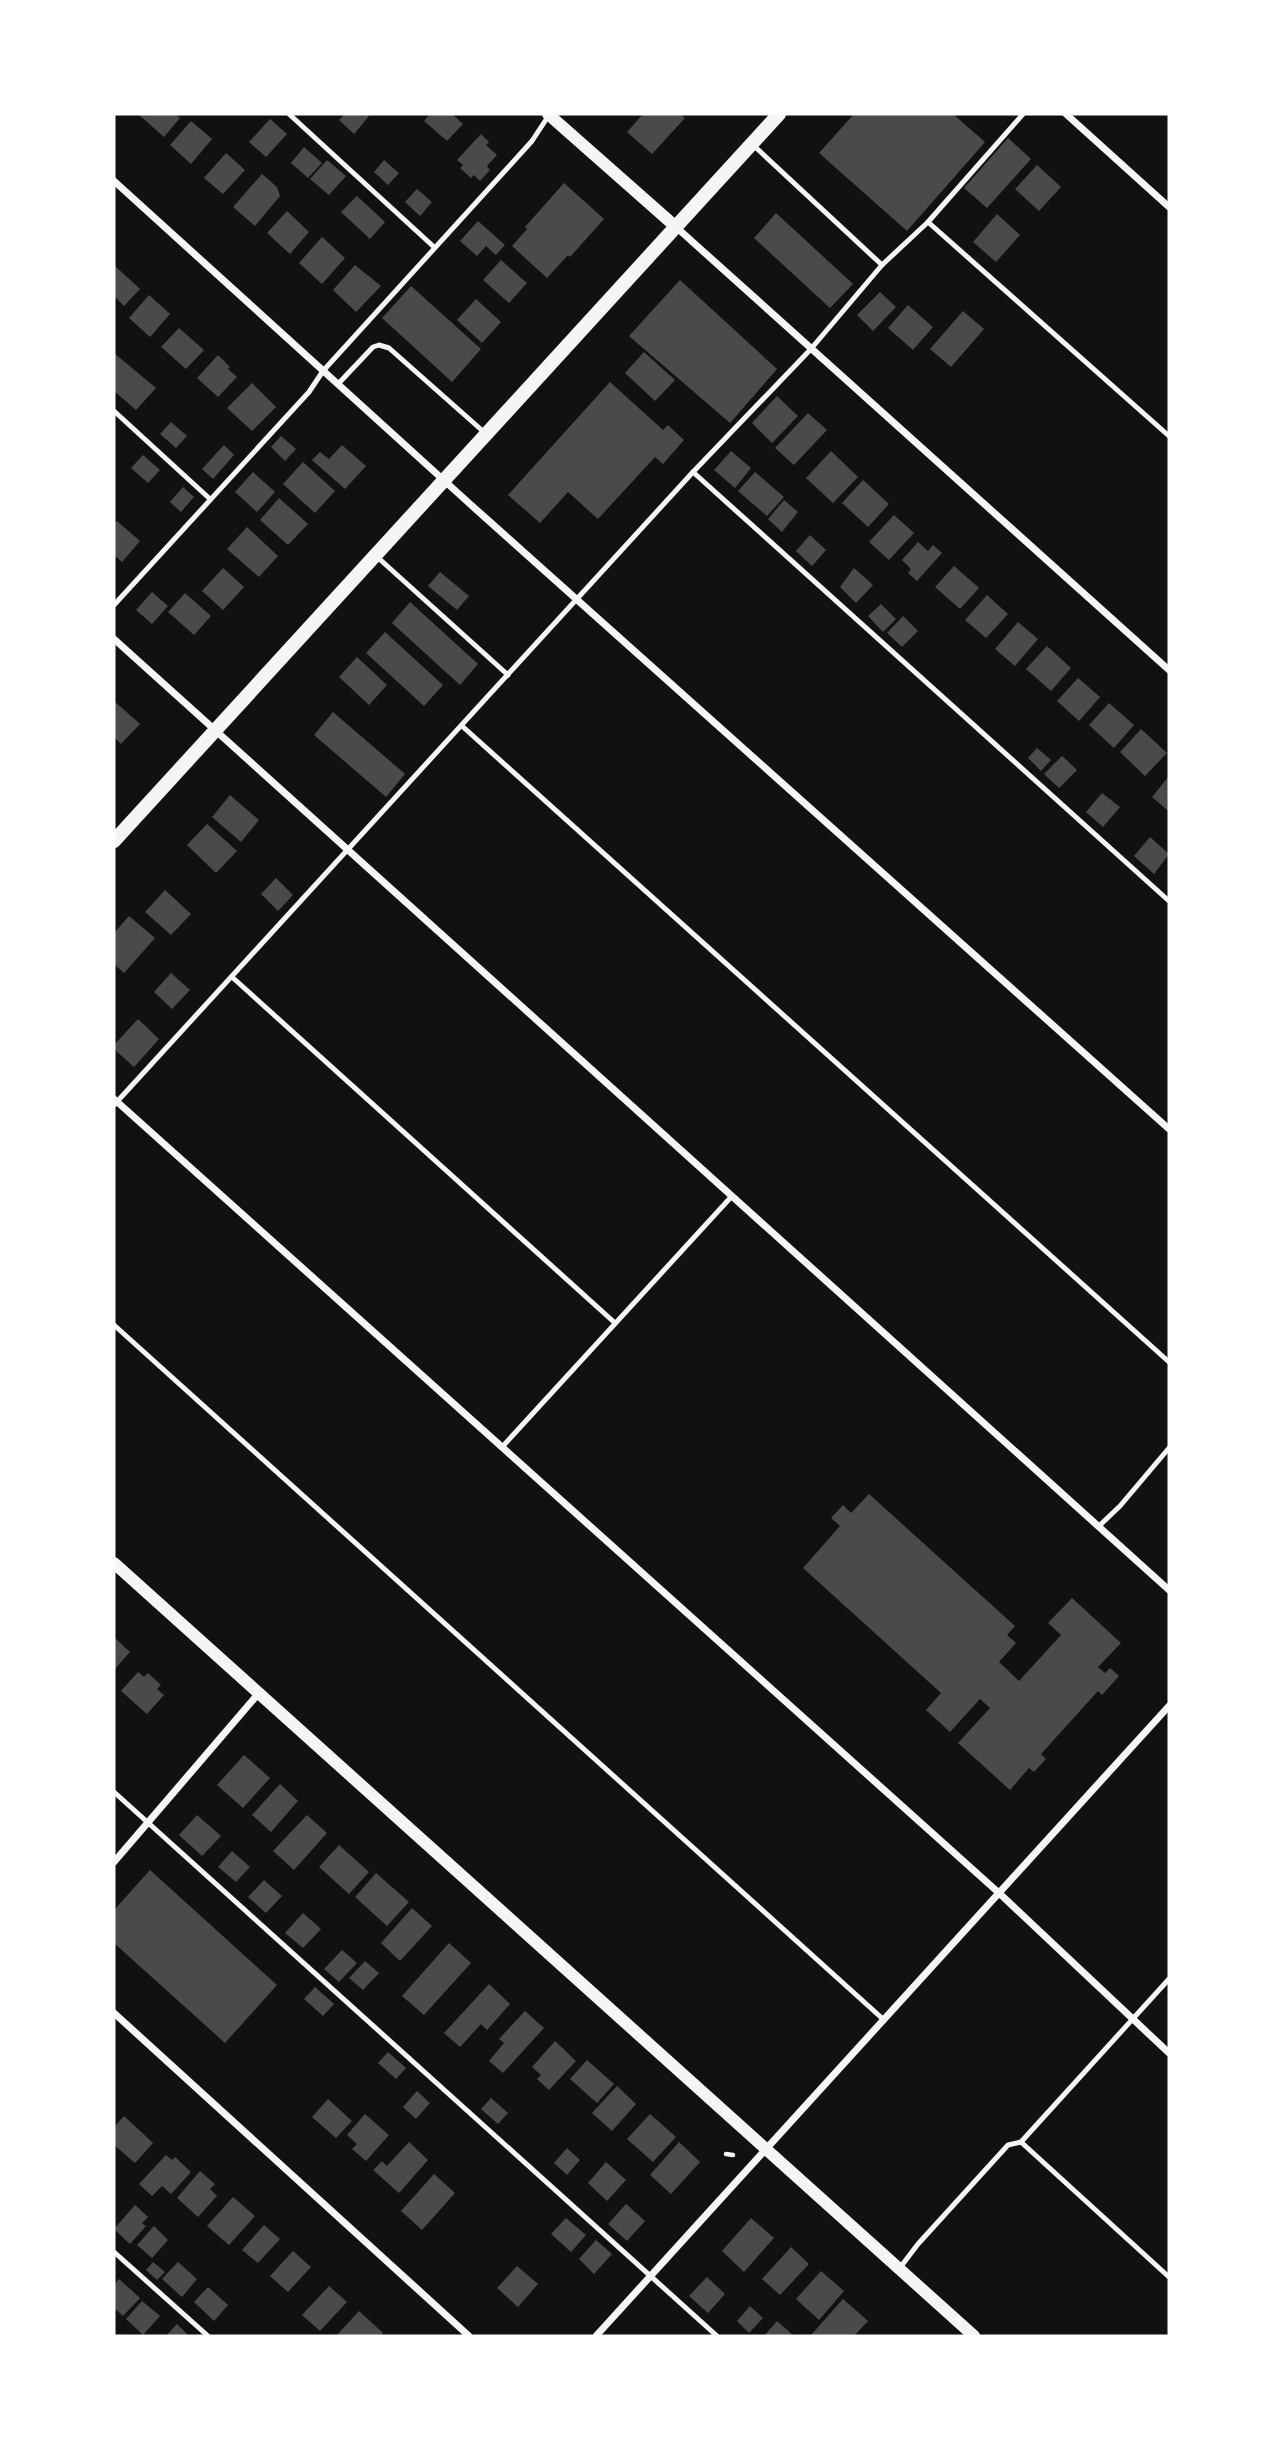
<svg xmlns="http://www.w3.org/2000/svg" width="1283" height="2450" viewBox="0 0 1283 2450" font-family="'PT Sans Narrow',sans-serif">
	<rect width="100%" height="100%" fill="#111"/>
	<g fill="#4a4a4a">
		<polygon points="138,114 175,114 180,118 164,137"/>
		<polygon points="345,114 366,114 369,116 354,134 339,120"/>
		<polygon points="430,114 452,114 463,124 447,141 424,121"/>
		<polygon points="643,114 680,114 685,118 652,154 627,132"/>
		<polygon points="854,114 953,114 985,142 907,231 819,153"/>
		<polygon points="270,119 287,134 266,157 249,142"/>
		<polygon points="191,121 212,139 191,164 170,145"/>
		<polygon points="481,134 489,142 486,145 497,155 487,166 490,170 480,181 474,175 471,178 460,168 463,165 457,160"/>
		<polygon points="1008,138 1031,159 987,208 964,188"/>
		<polygon points="304,147 322,163 308,178 291,163"/>
		<polygon points="226,153 245,170 223,194 204,178"/>
		<polygon points="327,160 346,176 329,195 310,179"/>
		<polygon points="384,160 399,173 388,185 374,172"/>
		<polygon points="1037,165 1061,187 1039,211 1015,189"/>
		<polygon points="262,174 277,187 280,196 255,226 233,207"/>
		<polygon points="564,183 604,219 570,257 568,255 547,278 512,246 527,229 525,227"/>
		<polygon points="417,189 432,202 420,216 405,202"/>
		<polygon points="357,196 385,222 370,239 341,212"/>
		<polygon points="287,211 309,232 290,254 267,233"/>
		<polygon points="776,213 853,284 830,308 754,238"/>
		<polygon points="997,214 1020,235 996,262 973,242"/>
		<polygon points="478,221 505,245 496,255 486,246 477,256 460,241"/>
		<polygon points="322,237 345,258 322,284 299,263"/>
		<polygon points="501,260 527,283 509,303 483,280"/>
		<polygon points="114,265 140,289 124,306 114,296"/>
		<polygon points="355,265 381,286 356,312 333,290"/>
		<polygon points="680,280 777,369 730,423 629,336"/>
		<polygon points="411,286 481,349 452,382 382,318"/>
		<polygon points="880,292 896,307 873,331 857,315"/>
		<polygon points="149,295 170,314 150,337 129,318"/>
		<polygon points="476,299 501,322 482,343 457,320"/>
		<polygon points="908,305 933,327 913,350 888,328"/>
		<polygon points="963,311 984,329 951,367 930,349"/>
		<polygon points="179,328 204,350 186,369 161,347"/>
		<polygon points="644,352 675,380 655,401 625,373"/>
		<polygon points="114,353 156,388 136,410 114,391"/>
		<polygon points="218,355 230,367 228,369 237,377 218,397 197,378"/>
		<polygon points="610,382 663,430 668,425 684,440 663,464 655,457 598,519 568,492 540,523 508,495"/>
		<polygon points="252,383 276,407 252,431 227,408"/>
		<polygon points="777,396 798,416 772,443 752,423"/>
		<polygon points="808,413 827,430 794,465 775,448"/>
		<polygon points="171,422 187,436 176,448 160,434"/>
		<polygon points="281,436 296,449 285,461 271,447"/>
		<polygon points="224,445 234,455 213,479 202,469"/>
		<polygon points="342,445 366,466 345,489 312,460 320,452 329,459"/>
		<polygon points="731,451 751,468 735,488 714,470"/>
		<polygon points="831,451 858,477 833,503 806,478"/>
		<polygon points="143,455 160,470 148,483 131,468"/>
		<polygon points="303,462 335,491 315,513 283,484"/>
		<polygon points="253,472 275,492 257,512 235,492"/>
		<polygon points="755,472 784,497 767,516 738,491"/>
		<polygon points="863,480 889,504 868,527 842,503"/>
		<polygon points="183,487 194,497 181,512 170,502"/>
		<polygon points="279,498 308,524 288,545 260,520"/>
		<polygon points="784,500 798,512 782,532 768,519"/>
		<polygon points="894,515 914,533 889,560 869,542"/>
		<polygon points="117,521 140,541 122,562 114,555 114,524"/>
		<polygon points="247,527 278,556 259,577 227,549"/>
		<polygon points="810,535 826,550 812,566 796,551"/>
		<polygon points="918,542 928,551 933,545 942,553 917,581 908,573 911,569 902,560"/>
		<polygon points="954,566 979,588 960,609 935,587"/>
		<polygon points="223,568 244,587 223,610 202,591"/>
		<polygon points="854,568 873,585 856,603 840,587"/>
		<polygon points="440,572 469,596 457,610 428,586"/>
		<polygon points="152,592 168,606 152,624 136,610"/>
		<polygon points="185,593 211,616 194,635 168,612"/>
		<polygon points="987,595 1008,614 986,638 965,620"/>
		<polygon points="410,602 478,664 460,685 392,623"/>
		<polygon points="881,604 896,619 883,632 868,616"/>
		<polygon points="903,616 918,631 902,647 887,633"/>
		<polygon points="1018,622 1038,639 1015,666 995,649"/>
		<polygon points="385,632 443,685 424,706 366,653"/>
		<polygon points="1047,646 1071,668 1051,691 1026,669"/>
		<polygon points="357,657 387,685 369,705 339,677"/>
		<polygon points="1078,678 1100,697 1079,721 1057,701"/>
		<polygon points="114,701 140,724 121,744 114,737"/>
		<polygon points="1109,703 1134,725 1114,748 1089,725"/>
		<polygon points="333,712 405,774 386,797 314,735"/>
		<polygon points="1141,729 1167,753 1145,776 1120,752"/>
		<polygon points="1037,748 1051,760 1041,771 1028,758"/>
		<polygon points="1062,756 1077,770 1059,788 1044,774"/>
		<polygon points="1169,776 1169,808 1167,810 1152,797"/>
		<polygon points="1102,793 1120,807 1103,827 1086,812"/>
		<polygon points="230,795 259,820 241,842 212,817"/>
		<polygon points="207,824 237,851 216,873 187,845"/>
		<polygon points="1150,837 1169,854 1154,874 1134,856"/>
		<polygon points="276,878 293,895 278,911 261,894"/>
		<polygon points="165,890 191,914 171,935 145,912"/>
		<polygon points="129,916 155,938 124,973 114,964 114,933"/>
		<polygon points="171,973 190,990 172,1009 154,992"/>
		<polygon points="138,1019 159,1039 134,1067 114,1049 114,1045"/>
		<polygon points="869,1494 1015,1626 1007,1635 1016,1643 999,1662 1019,1681 1061,1635 1048,1623 1072,1598 1121,1643 1098,1667 1105,1673 1110,1668 1119,1676 1102,1695 1098,1691 1041,1754 1046,1759 1034,1772 1029,1768 1010,1790 958,1743 990,1708 980,1699 950,1732 926,1710 941,1693 803,1568 840,1526 831,1518 843,1505 851,1513"/>
		<polygon points="114,1637 130,1652 114,1670"/>
		<polygon points="138,1672 144,1677 148,1673 161,1685 157,1689 164,1695 147,1714 121,1691"/>
		<polygon points="244,1755 270,1778 243,1808 217,1785"/>
		<polygon points="280,1784 298,1801 271,1832 252,1815"/>
		<polygon points="197,1815 221,1836 202,1856 179,1835"/>
		<polygon points="307,1815 327,1833 294,1870 273,1851"/>
		<polygon points="339,1845 369,1872 349,1894 319,1867"/>
		<polygon points="232,1851 250,1867 236,1882 218,1867"/>
		<polygon points="150,1870 277,1985 225,2043 114,1943 114,1910"/>
		<polygon points="376,1873 409,1902 387,1926 355,1897"/>
		<polygon points="264,1880 282,1896 266,1913 248,1897"/>
		<polygon points="412,1908 432,1926 400,1961 381,1943"/>
		<polygon points="303,1913 321,1929 303,1948 285,1933"/>
		<polygon points="449,1943 471,1963 424,2015 402,1996"/>
		<polygon points="342,1950 357,1963 339,1982 324,1969"/>
		<polygon points="365,1961 379,1973 363,1990 349,1978"/>
		<polygon points="489,1984 510,2004 487,2030 481,2024 460,2047 444,2033"/>
		<polygon points="315,1987 334,2004 323,2016 304,1999"/>
		<polygon points="525,2011 544,2028 503,2073 489,2061 504,2043 499,2039"/>
		<polygon points="555,2041 576,2061 549,2090 537,2079 541,2075 532,2067"/>
		<polygon points="388,2052 406,2068 396,2079 378,2063"/>
		<polygon points="587,2060 614,2084 597,2103 570,2079"/>
		<polygon points="617,2086 636,2104 612,2131 592,2113"/>
		<polygon points="417,2091 430,2103 416,2119 403,2107"/>
		<polygon points="491,2098 508,2113 498,2124 481,2109"/>
		<polygon points="328,2099 352,2121 336,2138 312,2117"/>
		<polygon points="365,2114 389,2135 366,2161 352,2149 357,2144 347,2135"/>
		<polygon points="650,2114 676,2137 653,2162 627,2139"/>
		<polygon points="124,2116 153,2143 135,2163 114,2145 114,2127"/>
		<polygon points="409,2142 428,2160 399,2193 373,2170 382,2161 387,2166"/>
		<polygon points="679,2142 700,2162 671,2194 650,2175"/>
		<polygon points="567,2148 580,2160 567,2175 554,2163"/>
		<polygon points="166,2155 172,2160 175,2157 191,2172 171,2194 162,2186 152,2196 139,2184"/>
		<polygon points="606,2162 626,2180 607,2201 588,2183"/>
		<polygon points="200,2171 215,2184 210,2189 217,2196 198,2217 177,2198"/>
		<polygon points="434,2174 455,2193 422,2230 401,2211"/>
		<polygon points="233,2197 255,2216 229,2245 207,2226"/>
		<polygon points="626,2204 645,2221 627,2241 608,2224"/>
		<polygon points="135,2205 148,2217 142,2223 146,2226 130,2244 114,2229"/>
		<polygon points="566,2218 586,2235 571,2252 551,2234"/>
		<polygon points="751,2218 774,2238 744,2272 722,2251"/>
		<polygon points="264,2225 280,2239 258,2263 242,2250"/>
		<polygon points="154,2226 168,2240 152,2258 137,2245"/>
		<polygon points="596,2240 612,2254 594,2274 579,2259"/>
		<polygon points="791,2247 809,2264 780,2295 762,2279"/>
		<polygon points="293,2251 311,2267 288,2292 270,2276"/>
		<polygon points="153,2262 165,2272 157,2280 146,2270"/>
		<polygon points="178,2262 197,2279 182,2297 162,2279"/>
		<polygon points="517,2266 538,2284 518,2307 497,2288"/>
		<polygon points="821,2271 844,2291 819,2320 796,2299"/>
		<polygon points="707,2277 725,2294 708,2313 689,2296"/>
		<polygon points="119,2279 140,2298 123,2316 114,2308 114,2285"/>
		<polygon points="329,2286 347,2302 320,2331 302,2315"/>
		<polygon points="208,2287 228,2305 214,2321 194,2302"/>
		<polygon points="843,2299 868,2321 854,2336 813,2336 811,2335"/>
		<polygon points="142,2301 160,2316 143,2335 126,2319"/>
		<polygon points="750,2306 763,2318 749,2333 737,2321"/>
		<polygon points="359,2311 383,2333 381,2336 336,2336"/>
		<polygon points="777,2321 794,2336 764,2336"/>
		<polygon points="177,2324 189,2336 166,2336"/>
	</g>
	<g fill="none" stroke-linecap="round" stroke-linejoin="round">
		<polyline stroke="#f5f5f5" stroke-width="4.5" points="726,2154 733,2155"/>
		<g stroke="#f5f5f5" stroke-width="5">
			<polyline points="289,114 434,247"/>
			<polyline points="752,144 882,265"/>
			<polyline points="928,222 1169,436"/>
			<polyline points="338,384 373,347 379,345 389,348 485,433"/>
			<polyline points="114,411 210,499"/>
			<polyline points="693,472 1169,901"/>
			<polyline points="375,555 508,675"/>
			<polyline points="114,605 309,392 323,371 532,141 549,115"/>
			<polyline points="462,726 1169,1362"/>
			<polyline points="232,977 615,1323"/>
			<polyline points="114,1105 693,472 810,350 882,265 928,222 1023,114"/>
			<polyline points="114,1325 884,2020"/>
			<polyline points="503,1446 732,1196"/>
			<polyline points="1099,1526 1120,1506 1169,1448"/>
			<polyline points="114,1792 717,2336"/>
			<polyline points="1021,2142 1169,2277"/>
			<polyline points="114,2252 208,2336"/>
			<polyline points="899,2269 918,2244 1008,2145 1021,2142 1169,1979"/>
		</g>
		<g stroke="#f5f5f5" stroke-width="7">
			<polyline points="1066,114 1169,207"/>
			<polyline points="114,181 470,504 1169,1129"/>
			<polyline points="676,227 1169,670"/>
			<polyline points="114,639 1169,1590"/>
			<polyline points="114,1099 999,1893 1169,2053"/>
			<polyline points="114,1862 259,1693"/>
			<polyline points="114,2013 469,2336"/>
			<polyline points="596,2336 1169,1706"/>
		</g>
		<g stroke="#f5f5f5" stroke-width="12">
			<polyline points="548,114 676,227"/>
			<polyline points="114,1563 974,2336"/>
		</g>
		<polyline stroke="#f5f5f5" stroke-width="14" points="114,841 779,114"/>
	</g>
	<rect width="1283" height="2450" fill="none" stroke="#ffffff" stroke-width="231"/>
</svg>
